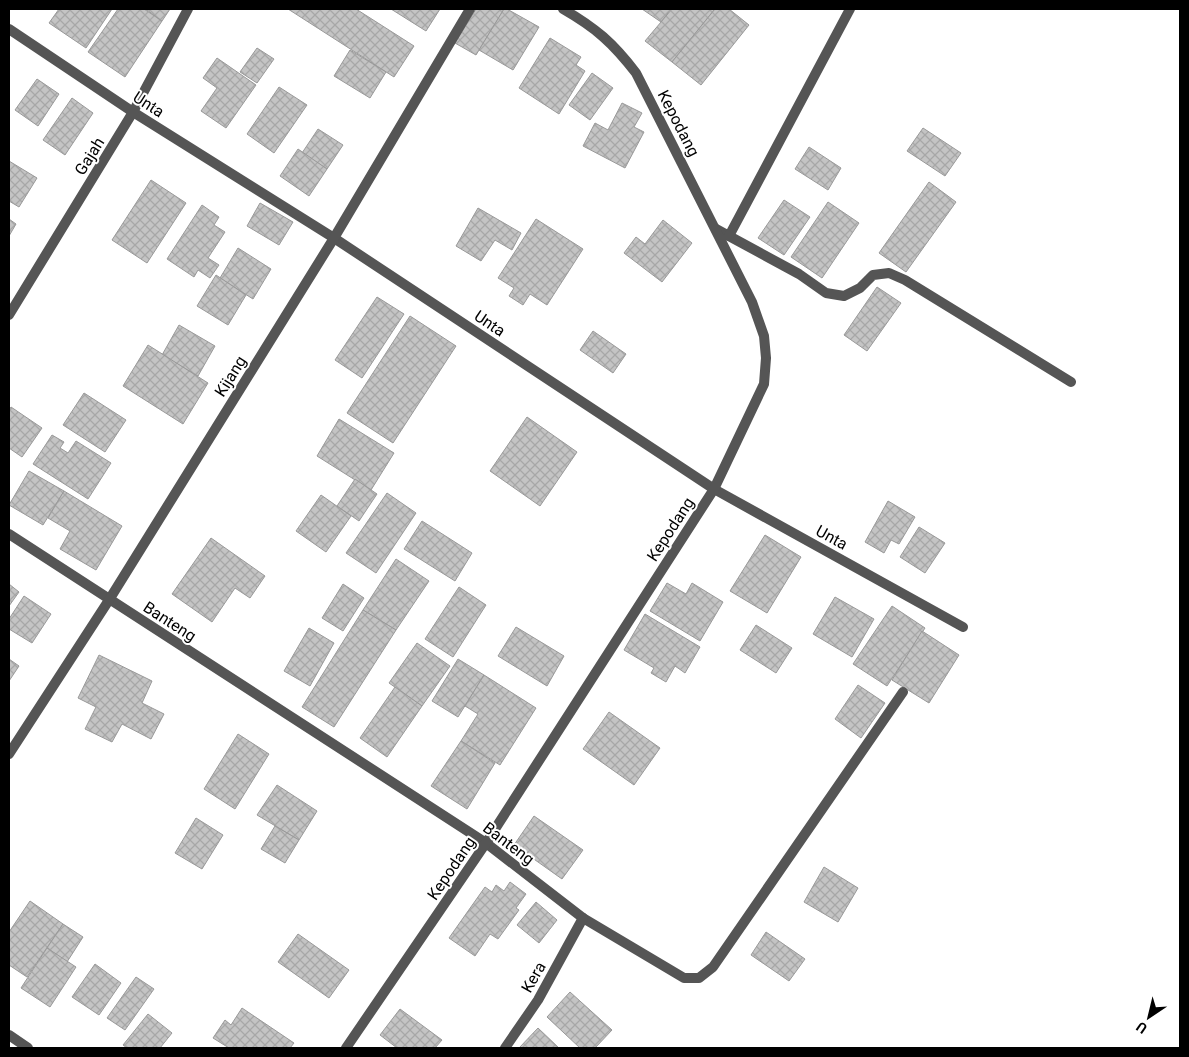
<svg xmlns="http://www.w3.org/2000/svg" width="1189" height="1057" viewBox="0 0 1189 1057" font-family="Roboto,sans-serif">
	<defs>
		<pattern id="building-cross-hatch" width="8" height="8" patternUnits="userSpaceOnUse" patternTransform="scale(1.25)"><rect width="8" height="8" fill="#c4c4c4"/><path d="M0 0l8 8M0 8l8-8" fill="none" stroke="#a7a7a7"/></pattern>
	</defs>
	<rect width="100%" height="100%" fill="#fff"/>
	<g fill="url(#building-cross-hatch)" stroke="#999">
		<polygon points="59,9 112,9 86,48 49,23"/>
		<polygon points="118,9 144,9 162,21 125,77 88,52"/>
		<polygon points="148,9 170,9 162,21 147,10"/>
		<polygon points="288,9 356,9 414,46 394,77"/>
		<polygon points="391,9 440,9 426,31"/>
		<polygon points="476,9 504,9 476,55 455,43"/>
		<polygon points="504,9 507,9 539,27 513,70 479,50"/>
		<polygon points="642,9 671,9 661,22"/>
		<polygon points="672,9 712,9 714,10 672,62 645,41"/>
		<polygon points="715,9 729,9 749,25 701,85 672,62"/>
		<polygon points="550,38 581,57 576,65 585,71 559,114 519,88"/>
		<polygon points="257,48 274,59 257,83 240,72"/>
		<polygon points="350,50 386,72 370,98 334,76"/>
		<polygon points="217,58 256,85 226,128 201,111 217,88 203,78"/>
		<polygon points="592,73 613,88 590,120 569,105"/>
		<polygon points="37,79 59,94 38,126 15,110"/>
		<polygon points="279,87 307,105 274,153 247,134"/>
		<polygon points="72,98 93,113 65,155 43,140"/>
		<polygon points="622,103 642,113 634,127 644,132 625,168 583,146 595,123 608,130"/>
		<polygon points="923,128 961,153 945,176 907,151"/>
		<polygon points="318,129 343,145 327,169 302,153"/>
		<polygon points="809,147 841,168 828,190 795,169"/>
		<polygon points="298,149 327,169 309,196 280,176"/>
		<polygon points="9,161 37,178 19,207 9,201"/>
		<polygon points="151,180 186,203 147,263 112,240"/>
		<polygon points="929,182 956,202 906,272 879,253"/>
		<polygon points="784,200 810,217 784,255 758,238"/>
		<polygon points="828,202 859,223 822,278 791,257"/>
		<polygon points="260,203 293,222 279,245 247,226"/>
		<polygon points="202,205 219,217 214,225 225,232 208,258 219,265 210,278 198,270 194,277 167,259"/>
		<polygon points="478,208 521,233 512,250 495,240 481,261 456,246"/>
		<polygon points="9,219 16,224 9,236"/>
		<polygon points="536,219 583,249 547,305 530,294 523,305 509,296 514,288 498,278"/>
		<polygon points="663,220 692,243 662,282 624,253 636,237 645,244"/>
		<polygon points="238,248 271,269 253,299 220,278"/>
		<polygon points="216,275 246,295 228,325 197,306"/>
		<polygon points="877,287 901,303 867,351 844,335"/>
		<polygon points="377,297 404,314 362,378 335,360"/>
		<polygon points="410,316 456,346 393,443 347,413"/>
		<polygon points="179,325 215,346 198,376 162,355"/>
		<polygon points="593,331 626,354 613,373 580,350"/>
		<polygon points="148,345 208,383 183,424 123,386"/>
		<polygon points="84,393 126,420 105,452 63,425"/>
		<polygon points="11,407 42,428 22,457 9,448 9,410"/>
		<polygon points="527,417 577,452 540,506 490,471"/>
		<polygon points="339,419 394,453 371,490 317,456"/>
		<polygon points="52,435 64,442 60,448 68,453 76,441 111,463 88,499 33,464"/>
		<polygon points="29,471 64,491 43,525 9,505"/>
		<polygon points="355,479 377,494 359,521 337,506"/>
		<polygon points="64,491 122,526 96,570 60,549 70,531 48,518"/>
		<polygon points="387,493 416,513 376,573 346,553"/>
		<polygon points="321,495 351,516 326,552 296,531"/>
		<polygon points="888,501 915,517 899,544 891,540 884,553 865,542"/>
		<polygon points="422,521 472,553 455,581 404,549"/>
		<polygon points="919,527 945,543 925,573 900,557"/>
		<polygon points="765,535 801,557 767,613 730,591"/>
		<polygon points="211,538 265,576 250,598 235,588 212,622 172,594"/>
		<polygon points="396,559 429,581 396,630 363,610"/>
		<polygon points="667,583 686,594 692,583 723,602 700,641 650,611"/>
		<polygon points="9,584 19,592 9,606"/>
		<polygon points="343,584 364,598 343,631 322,618"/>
		<polygon points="459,587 486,605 453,657 425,639"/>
		<polygon points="24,596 51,614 32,643 9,629 9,619"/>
		<polygon points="835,597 874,619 852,657 813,634"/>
		<polygon points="892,606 925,628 887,686 853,664"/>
		<polygon points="363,610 396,630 334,727 302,707"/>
		<polygon points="645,614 700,647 685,673 675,666 666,682 651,673 654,668 624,650"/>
		<polygon points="756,625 792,648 776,673 740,650"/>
		<polygon points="516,627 564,656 547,686 498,656"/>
		<polygon points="309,628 334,643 310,686 284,671"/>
		<polygon points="922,631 959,655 929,703 892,680"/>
		<polygon points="417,643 450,666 422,706 389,683"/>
		<polygon points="99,655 152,681 142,703 164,714 151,739 122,724 112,742 85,729 96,707 78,698"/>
		<polygon points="9,659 19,666 9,681"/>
		<polygon points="458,659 484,675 458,717 432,701"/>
		<polygon points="484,675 536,708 500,765 461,741 478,714 465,706"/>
		<polygon points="858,685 885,703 861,738 835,719"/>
		<polygon points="395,687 422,706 387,757 360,738"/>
		<polygon points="609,712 660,748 634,785 583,749"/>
		<polygon points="238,734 269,754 235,809 204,789"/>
		<polygon points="461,741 495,763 467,809 431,786"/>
		<polygon points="277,785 317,811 299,840 257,815"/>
		<polygon points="534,816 583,850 562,879 514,845"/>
		<polygon points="196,818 223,835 202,869 175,853"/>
		<polygon points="275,826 299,840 285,863 261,849"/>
		<polygon points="824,867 858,888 838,922 804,902"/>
		<polygon points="510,882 526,894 516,908 519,910 498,939 490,934 475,956 449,938 485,887 492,892 496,885 504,891"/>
		<polygon points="30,901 63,924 27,977 9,965 9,932"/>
		<polygon points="536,902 557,920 539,943 517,925"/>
		<polygon points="63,924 83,937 67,962 47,948"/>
		<polygon points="766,932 805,959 789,981 751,955"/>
		<polygon points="298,934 349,970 329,998 278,962"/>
		<polygon points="47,948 76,967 50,1007 21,988"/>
		<polygon points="95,964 121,983 99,1015 72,997"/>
		<polygon points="136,977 154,989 125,1030 107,1018"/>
		<polygon points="570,992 612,1030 595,1048 580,1048 547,1017"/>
		<polygon points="242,1008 294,1043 290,1048 229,1048 213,1038 225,1020 231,1025"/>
		<polygon points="400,1009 442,1040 435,1048 397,1048 380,1035"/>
		<polygon points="148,1014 172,1033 160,1048 127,1048 123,1045"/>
		<polygon points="538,1028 559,1048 519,1048"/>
	</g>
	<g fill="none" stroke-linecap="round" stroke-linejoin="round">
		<g stroke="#555" stroke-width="10">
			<polyline points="9,29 133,112 334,238 714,489 963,627"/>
			<polyline points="716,229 799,274 826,293 844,296 860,288 873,275 889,273 905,280 1071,382"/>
			<polyline points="729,236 850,9"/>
			<polyline points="9,315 133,112 188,9"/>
			<polyline points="9,534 486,843 583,918 684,978 699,978 713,967 903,692"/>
			<polyline points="9,754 109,600 334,238 470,9"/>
			<polyline points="9,1035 28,1048"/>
			<path d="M346,1048L486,843L714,489L764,384L766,358L764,336L752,302L636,73C613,43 596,28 563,9"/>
			<polyline points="505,1048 538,1000 583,918"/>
		</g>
	</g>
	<g text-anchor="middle" stroke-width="4" stroke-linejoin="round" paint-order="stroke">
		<g font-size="16" fill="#000" stroke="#fff">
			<text transform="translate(149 104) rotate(33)" y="6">Unta</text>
			<text transform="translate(679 123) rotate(63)" y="6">Kepodang</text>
			<text transform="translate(89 156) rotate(-58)" y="6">Gajah</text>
			<text transform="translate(490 323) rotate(34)" y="6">Unta</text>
			<text transform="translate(230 376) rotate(-58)" y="6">Kijang</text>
			<text transform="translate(670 529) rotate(-57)" y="6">Kepodang</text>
			<text transform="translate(832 537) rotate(29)" y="6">Unta</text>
			<text transform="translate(170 621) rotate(33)" y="6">Banteng</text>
			<text transform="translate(509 843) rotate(37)" y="6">Banteng</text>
			<text transform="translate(451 868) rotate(-56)" y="6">Kepodang</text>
			<text transform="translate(533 977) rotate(-60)" y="6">Kera</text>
		</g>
	</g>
	<rect width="1189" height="1057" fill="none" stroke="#000000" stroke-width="20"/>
	<g transform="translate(1149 1017) rotate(215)" stroke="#ffffff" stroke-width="4" paint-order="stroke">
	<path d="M0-4L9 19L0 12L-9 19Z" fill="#000000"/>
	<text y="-8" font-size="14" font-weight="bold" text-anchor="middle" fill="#000000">U</text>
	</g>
</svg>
